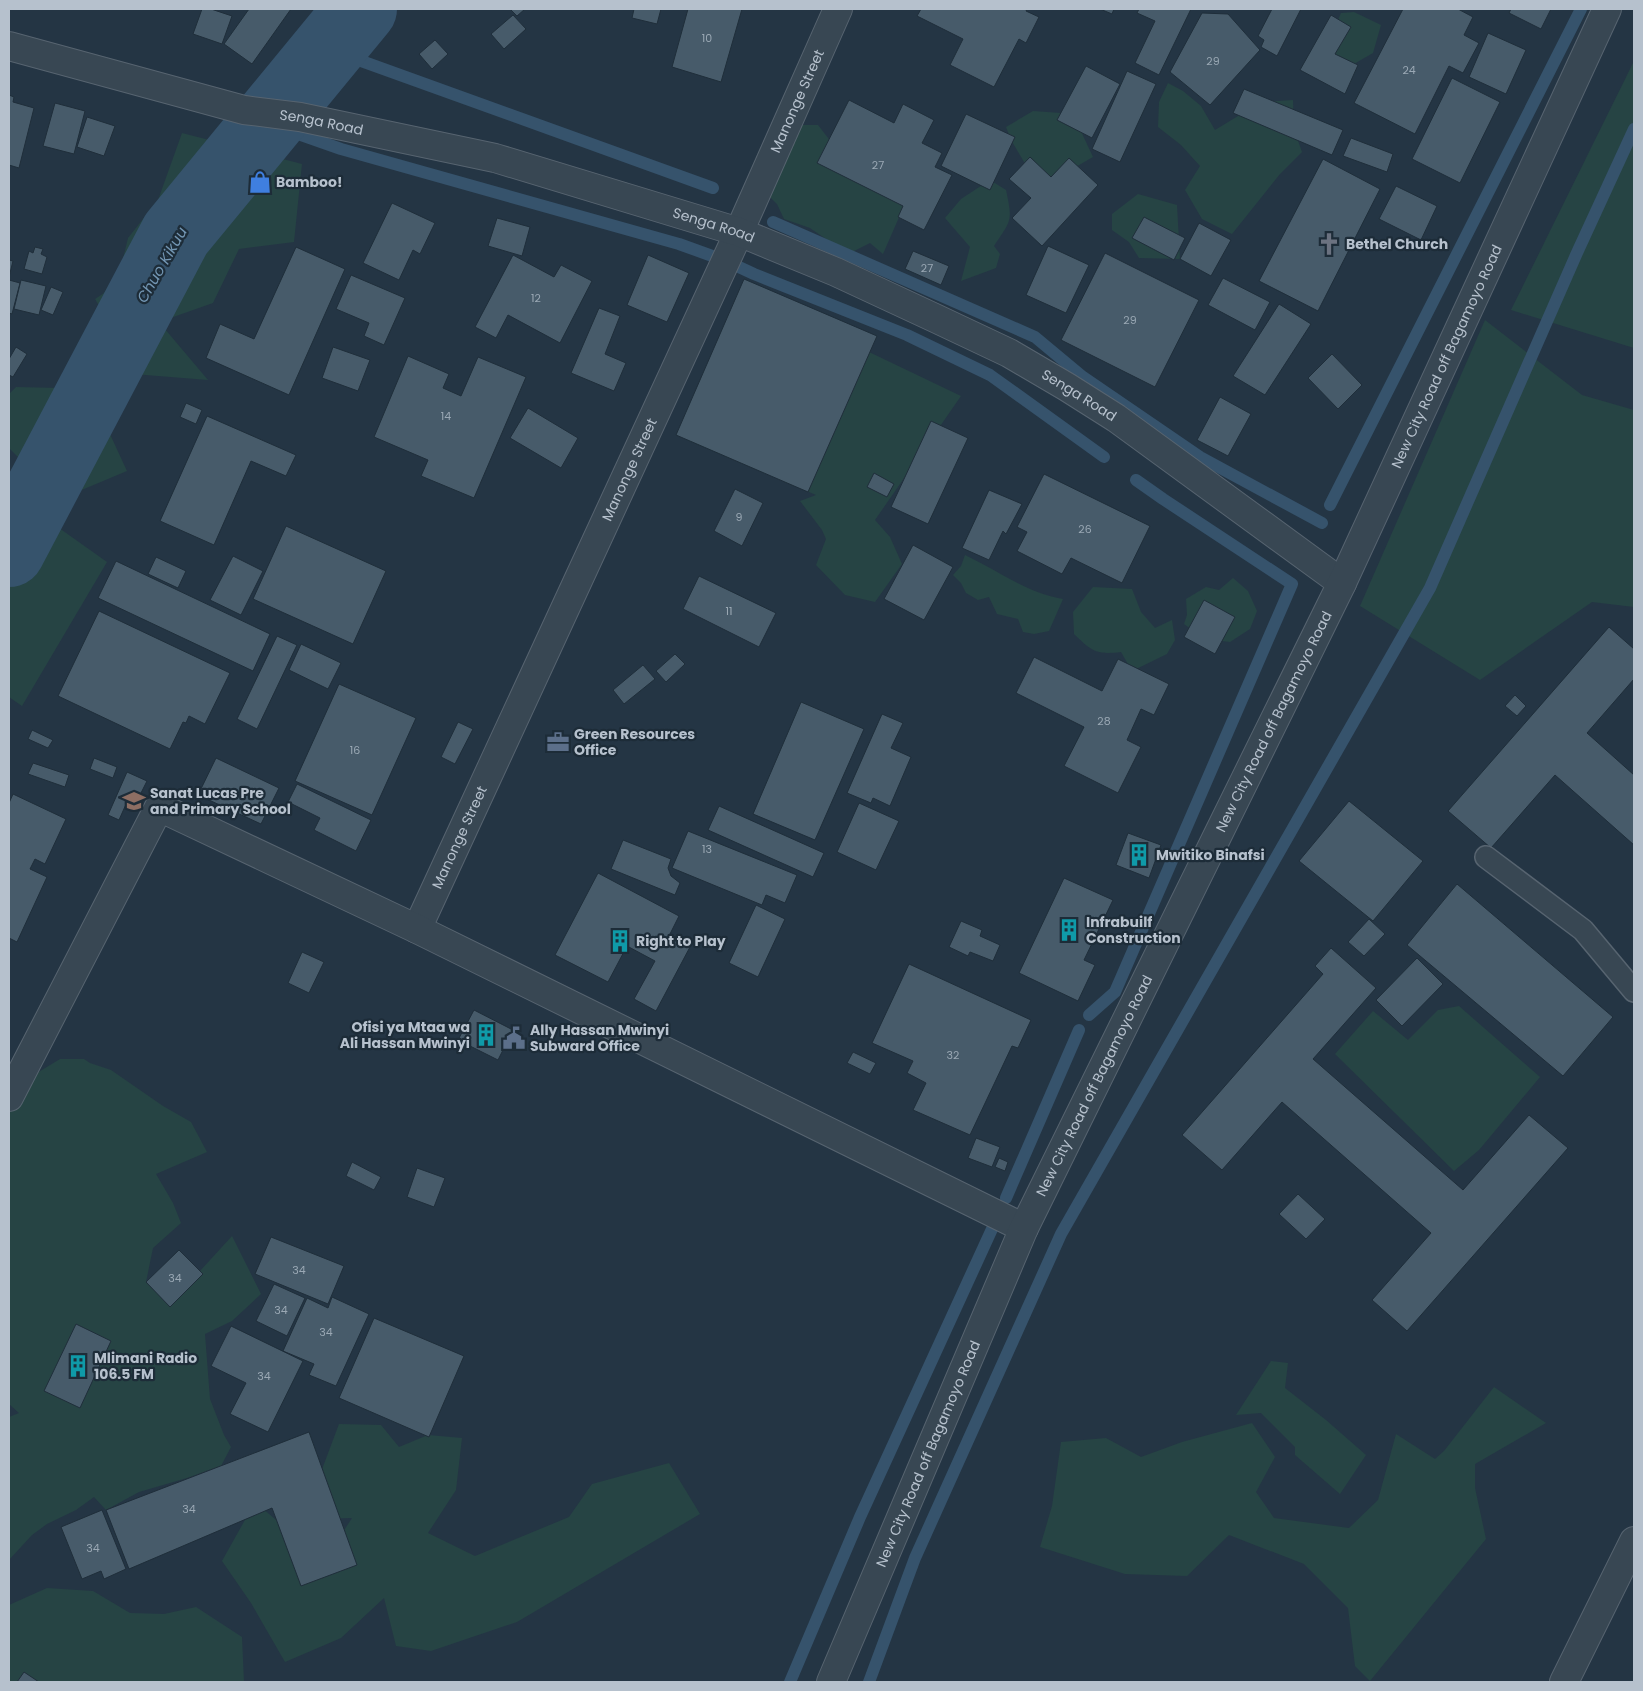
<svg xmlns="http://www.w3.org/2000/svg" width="1643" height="1691" viewBox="0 0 1643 1691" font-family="Poppins,sans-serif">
	<rect width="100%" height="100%" fill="#243544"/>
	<g fill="#264444">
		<polygon points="1354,12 1381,25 1373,53 1340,72 1327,65 1335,27 1341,13"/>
		<polygon points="1634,61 1634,348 1511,310"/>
		<polygon points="1168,83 1183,91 1201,106 1215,130 1261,102 1293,100 1294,129 1302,152 1280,174 1232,234 1202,219 1185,190 1200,166 1181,145 1158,127 1159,102"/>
		<polygon points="1033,111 1061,113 1078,125 1093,157 1046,184 1033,177 1011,140 1006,127"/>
		<polygon points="797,125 818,125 845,160 907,199 883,254 870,243 838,259 829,241 810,228 784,219 777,204 767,194"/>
		<polygon points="182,133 302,164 294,242 239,249 213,303 159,322 208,380 133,374 103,419 127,471 72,494 52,523 107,562 22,706 9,697 9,481 20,459 9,448 9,394 16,387 60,388 101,309 95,299 104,293 121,267 128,238 158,200"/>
		<path d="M990,180L1006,190C1013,222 1011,220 994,246L1000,254L996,268L961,281L970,247L945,218L961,199Z"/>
		<polygon points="1138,194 1177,205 1180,259 1139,258 1129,242 1112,230 1112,214"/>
		<polygon points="752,296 961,396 875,520 890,537 902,564 875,602 845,595 816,565 826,539 822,530 800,501 816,495 687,440"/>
		<polygon points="1485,320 1582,395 1634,410 1634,607 1592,602 1480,680 1360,606"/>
		<path d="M965,555C997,570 1027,593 1063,599L1049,631L1034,634L1023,632L1018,619L997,614L989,597L978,600L966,593L961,583L953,575L961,566Z"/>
		<polygon points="1233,578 1248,591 1257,611 1250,629 1230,642 1205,639 1184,624 1187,615 1186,599 1206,587 1219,590"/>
		<path d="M1093,587L1132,589L1141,612L1155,628L1172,620L1175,640L1167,654L1132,671L1121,652C1095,655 1092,651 1074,634L1073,612Z"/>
		<polygon points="1459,1006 1540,1077 1479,1150 1454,1171 1335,1054 1373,1011 1408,1040 1438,1010"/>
		<polygon points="60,1059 84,1059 90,1063 111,1070 163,1106 191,1122 207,1152 156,1174 173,1203 181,1223 153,1248 146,1282 168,1288 200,1271 232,1236 261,1294 232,1321 205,1334 210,1399 224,1435 231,1447 221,1466 187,1478 139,1492 106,1510 94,1497 76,1510 47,1524 32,1535 9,1560 9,1417 19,1413 9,1404 9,1090"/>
		<polygon points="1271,1361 1288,1363 1285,1388 1326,1420 1366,1455 1340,1494 1295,1455 1295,1447 1261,1413 1236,1415"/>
		<polygon points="1494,1387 1546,1423 1475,1464 1475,1488 1486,1539 1370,1681 1355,1666 1348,1608 1304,1564 1229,1535 1187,1576 1125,1574 1040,1547 1052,1506 1061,1442 1106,1438 1141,1457 1182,1442 1252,1423 1275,1457 1256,1492 1274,1518 1349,1528 1378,1500 1396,1434 1435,1459 1444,1451"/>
		<polygon points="339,1424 381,1425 399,1447 428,1435 462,1438 456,1490 428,1533 475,1556 569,1517 592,1484 669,1463 700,1514 517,1622 431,1651 396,1646 384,1598 341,1638 285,1662 251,1603 222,1561 255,1502 296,1537 328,1555 352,1518 316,1519 321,1472"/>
		<polygon points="47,1588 93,1591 130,1613 164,1614 196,1607 242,1637 244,1682 9,1682 9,1605"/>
	</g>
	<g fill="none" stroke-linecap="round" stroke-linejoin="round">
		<g stroke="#36536c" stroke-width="12">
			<polyline points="328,49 713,188"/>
			<polyline points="267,123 341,149 679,244 726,261 754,274 907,335 990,375 1104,457"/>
			<polyline points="773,222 1035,337 1083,377 1200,457 1322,523"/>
			<polyline points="1330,505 1581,9"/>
			<polyline points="1089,1015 1115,992 1292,584 1163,499 1136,480"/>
			<polyline points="1006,1198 1079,1030"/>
			<polyline points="790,1682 860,1517 992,1229"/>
			<polyline points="869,1682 915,1558 1061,1234 1430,588 1576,255 1634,129"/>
		</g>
		<polyline stroke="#36536c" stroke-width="72" points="9,551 176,234 361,9"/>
	</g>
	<g fill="#475b6a" stroke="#1f2e3a">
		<polygon points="202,9 211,9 232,16 222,44 193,34"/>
		<polygon points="249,9 291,9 252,64 224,44"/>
		<polygon points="510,9 525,9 517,16"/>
		<polygon points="634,9 661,9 657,24 632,18"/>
		<polygon points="688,9 742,9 721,82 672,67"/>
		<polygon points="921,9 1027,9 1026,11 1039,17 1026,43 1019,39 994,87 950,65 963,39 917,16"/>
		<polygon points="1100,9 1114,9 1112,14"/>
		<polygon points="1139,9 1191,9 1159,75 1135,63 1155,21 1137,13"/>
		<polygon points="1272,9 1301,9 1277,56 1261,47 1264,40 1258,36"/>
		<polygon points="1403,9 1458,9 1473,17 1464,35 1479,43 1463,73 1449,66 1415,134 1354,103"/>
		<polygon points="1511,9 1551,9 1541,29 1509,13"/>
		<polygon points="1202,13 1228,14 1260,50 1210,105 1170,72"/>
		<polygon points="513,15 526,29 504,49 491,34"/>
		<polygon points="1331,15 1351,27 1335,54 1358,65 1345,94 1300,70"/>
		<polygon points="1488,33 1526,50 1506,94 1469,77"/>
		<polygon points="435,40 448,54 432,69 419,54"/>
		<polygon points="1086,66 1120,84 1092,138 1057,120"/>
		<polygon points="1127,71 1156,84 1120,162 1092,149"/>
		<polygon points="1452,78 1500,102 1460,183 1412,159"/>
		<polygon points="1244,89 1343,130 1332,155 1233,113"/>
		<polygon points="9,95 14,97 13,102 34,108 19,168 9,165"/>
		<polygon points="849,100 894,123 903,104 934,120 922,143 942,153 935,167 952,175 924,230 898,217 903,206 817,163"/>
		<polygon points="55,103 85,111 74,154 43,146"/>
		<polygon points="966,114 1015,137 990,190 941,166"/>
		<polygon points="87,117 115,126 104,156 77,147"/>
		<polygon points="1351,138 1393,154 1387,172 1343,156"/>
		<polygon points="1030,157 1051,177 1069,158 1098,185 1042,246 1012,218 1031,198 1009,179"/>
		<polygon points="1323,159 1380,189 1318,311 1259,281"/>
		<polygon points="1396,186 1437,206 1421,240 1379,219"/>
		<polygon points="392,203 435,223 420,254 413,250 399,280 363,263"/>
		<polygon points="1144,217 1185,238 1174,260 1132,238"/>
		<polygon points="497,218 530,227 522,256 488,246"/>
		<polygon points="1199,223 1231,240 1211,276 1180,259"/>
		<polygon points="1048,246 1089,265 1066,313 1026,295"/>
		<polygon points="35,247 43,249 41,254 47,257 42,274 24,269 29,251 33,253"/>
		<polygon points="296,247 345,269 289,395 206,358 220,324 254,339"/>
		<polygon points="913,251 949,266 941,285 905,269"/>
		<polygon points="1105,253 1199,300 1155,387 1061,340"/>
		<polygon points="513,255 554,277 561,265 592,281 560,343 508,315 496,338 475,327"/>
		<polygon points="648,255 689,273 667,322 627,305"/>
		<polygon points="9,260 13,261 9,277"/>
		<polygon points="351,275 405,298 384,345 364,336 369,323 336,309"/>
		<polygon points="1223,278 1270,302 1255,330 1208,305"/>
		<polygon points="744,279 877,336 808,492 676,435"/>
		<polygon points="9,280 20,283 12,314 9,313"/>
		<polygon points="21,280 46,286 39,315 14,309"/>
		<polygon points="51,287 63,292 53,315 41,310"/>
		<polygon points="1279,304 1311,324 1265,395 1233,376"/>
		<polygon points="599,308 620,316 605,354 626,363 614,391 571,373"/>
		<polygon points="16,347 27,354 13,377 9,375 9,359"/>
		<polygon points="333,347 370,360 358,391 322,378"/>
		<polygon points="1332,354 1362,385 1338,409 1308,378"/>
		<polygon points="408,356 449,374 443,388 461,396 478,357 526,377 474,498 421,476 428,460 374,437"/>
		<polygon points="1220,397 1251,414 1228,456 1197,440"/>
		<polygon points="186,403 202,410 196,424 180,417"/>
		<polygon points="528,408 578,438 561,468 510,438"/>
		<polygon points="207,416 296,455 286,476 251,461 214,545 160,521"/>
		<polygon points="931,421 968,438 928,524 891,507"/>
		<polygon points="874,473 894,484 887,497 867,487"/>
		<polygon points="1044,474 1150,526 1122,583 1071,558 1062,574 1017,551 1027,532 1017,527"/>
		<polygon points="735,489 763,503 742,546 714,531"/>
		<polygon points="989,490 1022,504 1006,534 1003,531 989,560 962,548"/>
		<polygon points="286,526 386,571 353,644 253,599"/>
		<polygon points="913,545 953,567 924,620 884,599"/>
		<polygon points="233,556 263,571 241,615 210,600"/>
		<polygon points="156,557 186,571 178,588 148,574"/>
		<polygon points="116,561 270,634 253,671 98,598"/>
		<polygon points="699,576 776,613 759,647 683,609"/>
		<polygon points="1204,600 1235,617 1215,654 1184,637"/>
		<polygon points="99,611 230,673 205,724 189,716 186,723 183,722 170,749 58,696"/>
		<polygon points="1609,627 1634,649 1634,679 1587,733 1634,775 1634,845 1555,775 1491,848 1448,811"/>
		<polygon points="277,636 297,645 257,729 237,719"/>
		<polygon points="301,644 341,663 328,689 289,670"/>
		<polygon points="675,654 685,664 666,682 656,671"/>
		<polygon points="1034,657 1102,691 1118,659 1169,684 1154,715 1141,709 1127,740 1141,747 1118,793 1064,766 1084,727 1016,693"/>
		<polygon points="643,665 655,679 624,704 613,690"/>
		<polygon points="339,684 416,718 372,815 295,781"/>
		<polygon points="1515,695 1526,706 1517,716 1505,706"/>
		<polygon points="801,702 864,729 815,840 753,814"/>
		<polygon points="882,714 903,723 891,748 911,757 890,806 873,798 871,803 847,793"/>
		<polygon points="458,722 473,729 455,764 441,757"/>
		<polygon points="32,730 53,740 48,748 28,739"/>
		<polygon points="94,758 117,767 113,778 90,769"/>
		<polygon points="216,758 279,788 261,824 198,795"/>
		<polygon points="33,763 69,775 65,787 28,774"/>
		<polygon points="127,772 147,781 139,797 131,793 119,820 108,815"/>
		<polygon points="297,784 371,820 356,851 314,830 320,818 288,802"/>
		<polygon points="13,794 66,819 45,864 35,859 30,869 47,877 17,942 9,938 9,803"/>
		<polygon points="1349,801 1423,861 1373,921 1299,861"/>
		<polygon points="859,803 899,821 876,870 837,852"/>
		<polygon points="719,806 824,853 813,877 708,830"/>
		<polygon points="688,831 797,875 785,903 766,895 762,905 672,868"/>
		<polygon points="1128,833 1161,845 1149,878 1116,865"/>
		<polygon points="623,840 671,859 668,868 671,876 680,883 675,895 611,869"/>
		<polygon points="598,873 679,916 669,936 690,947 656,1011 634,999 655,961 627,946 608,982 555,955"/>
		<polygon points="1064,878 1113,900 1084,960 1095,965 1078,1001 1019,973"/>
		<polygon points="1457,884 1613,1017 1563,1076 1407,945"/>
		<polygon points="756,905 785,919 758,977 729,963"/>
		<polygon points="1369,919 1385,934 1364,956 1348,942"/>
		<polygon points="961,921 982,930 980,936 1000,945 993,961 970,952 968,956 949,947"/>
		<polygon points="1331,948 1376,988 1313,1059 1463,1190 1529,1115 1568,1148 1407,1331 1372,1300 1431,1233 1282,1102 1222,1170 1182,1135 1323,974 1315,966"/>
		<polygon points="302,952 324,962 309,993 288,983"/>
		<polygon points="1417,958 1443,984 1402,1026 1376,1000"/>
		<polygon points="909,964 1031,1020 1018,1048 1012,1046 970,1135 913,1110 926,1083 907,1073 913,1061 872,1043"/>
		<polygon points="474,1010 513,1030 498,1060 458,1040"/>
		<polygon points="853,1052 876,1063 870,1074 847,1063"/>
		<polygon points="976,1138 1000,1147 992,1167 968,1158"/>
		<polygon points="999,1158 1008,1162 1005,1171 995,1167"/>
		<polygon points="352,1162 381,1177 374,1190 346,1176"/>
		<polygon points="417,1168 445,1178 434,1207 407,1197"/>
		<polygon points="1298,1194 1325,1219 1306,1239 1279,1214"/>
		<polygon points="271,1237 344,1266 328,1304 255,1274"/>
		<polygon points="179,1250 203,1274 170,1307 146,1282"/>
		<polygon points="274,1284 305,1298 287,1336 256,1321"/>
		<polygon points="332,1297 369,1314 336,1386 309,1375 314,1364 283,1351 307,1298 328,1308"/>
		<polygon points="374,1318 464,1356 429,1437 339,1398"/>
		<polygon points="76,1324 111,1341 80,1408 44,1391"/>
		<polygon points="231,1326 303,1361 268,1432 230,1414 246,1383 211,1366"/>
		<polygon points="309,1432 357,1565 301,1586 272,1508 129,1569 106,1510"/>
		<polygon points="102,1510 126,1569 104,1579 101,1571 82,1579 61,1527"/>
		<polygon points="24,1672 39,1682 17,1682"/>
	</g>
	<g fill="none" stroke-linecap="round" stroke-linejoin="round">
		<defs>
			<polyline id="service" points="1486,857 1583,930 1634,991"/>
			<g id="minor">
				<path id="s1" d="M417,929L739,232L838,9"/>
				<polyline points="9,1097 159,807 417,929 1024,1228"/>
				<polyline points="1564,1682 1634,1541"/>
			</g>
			<g id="tertiary">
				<path id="s2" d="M9,46L244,110L300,117L495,158L739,232L836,272L937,319L1009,353L1067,387L1116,418L1342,583"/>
				<path id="s3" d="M831,1682L1024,1228L1342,583L1607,9"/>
			</g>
		</defs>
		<use href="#service" stroke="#576470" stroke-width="24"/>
		<use href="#minor" stroke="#576470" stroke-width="30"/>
		<use href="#tertiary" stroke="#576470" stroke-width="30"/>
		<use href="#service" stroke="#384753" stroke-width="21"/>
		<use href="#minor" stroke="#384753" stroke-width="28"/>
		<use href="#tertiary" stroke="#384753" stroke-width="28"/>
	</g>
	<defs>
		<symbol id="shop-bare" viewBox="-9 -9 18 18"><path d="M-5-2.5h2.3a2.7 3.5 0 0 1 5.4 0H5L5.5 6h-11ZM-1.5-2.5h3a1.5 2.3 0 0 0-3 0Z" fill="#3f7fe0" stroke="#1d2c38" stroke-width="2.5" paint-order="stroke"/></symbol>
		<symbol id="church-bare" viewBox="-9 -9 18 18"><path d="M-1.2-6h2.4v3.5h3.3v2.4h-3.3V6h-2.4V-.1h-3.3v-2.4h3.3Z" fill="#6b7280" stroke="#1d2c38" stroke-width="2.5" paint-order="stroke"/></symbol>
		<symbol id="office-bare" viewBox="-9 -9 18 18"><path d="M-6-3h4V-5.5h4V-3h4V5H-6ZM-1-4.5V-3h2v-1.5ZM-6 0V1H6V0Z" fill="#5c6f8a" stroke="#1d2c38" stroke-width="2.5" paint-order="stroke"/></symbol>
		<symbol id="school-bare" viewBox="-9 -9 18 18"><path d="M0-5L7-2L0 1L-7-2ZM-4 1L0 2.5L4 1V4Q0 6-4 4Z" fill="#8d6e63" stroke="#1d2c38" stroke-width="2.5" paint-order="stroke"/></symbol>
		<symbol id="building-bare" viewBox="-9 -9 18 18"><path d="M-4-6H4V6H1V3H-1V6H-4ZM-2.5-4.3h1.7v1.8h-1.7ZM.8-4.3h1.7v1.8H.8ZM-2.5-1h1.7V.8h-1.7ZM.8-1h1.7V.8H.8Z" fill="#0f9aa8" stroke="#1d2c38" stroke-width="2.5" paint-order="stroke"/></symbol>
		<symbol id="civic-bare" viewBox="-9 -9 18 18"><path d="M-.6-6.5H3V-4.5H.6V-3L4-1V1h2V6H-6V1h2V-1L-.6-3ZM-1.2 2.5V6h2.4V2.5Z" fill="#5c6f8a" stroke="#1d2c38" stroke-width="2.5" paint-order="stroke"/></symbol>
	</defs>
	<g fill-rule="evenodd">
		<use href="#shop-bare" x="244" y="166" width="32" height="32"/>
		<use href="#church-bare" x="1313" y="228" width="32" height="32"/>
		<use href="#office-bare" x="542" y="726" width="32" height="32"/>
		<use href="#school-bare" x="118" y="785" width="32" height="32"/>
		<use href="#building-bare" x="1123" y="839" width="32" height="32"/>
		<use href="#building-bare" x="1053" y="914" width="32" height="32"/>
		<use href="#building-bare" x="604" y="925" width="32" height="32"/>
		<use href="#building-bare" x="470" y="1019" width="32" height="32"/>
		<use href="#civic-bare" x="498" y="1022" width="32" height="32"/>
		<use href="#building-bare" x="62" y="1350" width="32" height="32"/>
	</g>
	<g text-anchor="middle" stroke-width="4.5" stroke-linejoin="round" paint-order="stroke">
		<g font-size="11" fill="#9aa8b4">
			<text x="707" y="42">10</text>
			<text x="1213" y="65">29</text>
			<text x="1409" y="74">24</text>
			<text x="878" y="169">27</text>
			<text x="927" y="272">27</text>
			<text x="536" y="302">12</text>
			<text x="1130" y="324">29</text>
			<text x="446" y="420">14</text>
			<text x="739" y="521">9</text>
			<text x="1085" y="533">26</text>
			<text x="729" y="615">11</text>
			<text x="1104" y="725">28</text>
			<text x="355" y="754">16</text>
			<text x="707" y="853">13</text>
			<text x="953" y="1059">32</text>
			<text x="299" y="1274">34</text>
			<text x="175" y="1282">34</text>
			<text x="281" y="1314">34</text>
			<text x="326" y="1336">34</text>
			<text x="264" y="1380">34</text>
			<text x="189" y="1513">34</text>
			<text x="93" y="1552">34</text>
		</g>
		<g font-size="14" fill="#b6c1cd" stroke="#1d2c38">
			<text dy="5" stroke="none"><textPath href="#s1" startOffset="911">Manonge Street</textPath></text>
			<text dy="5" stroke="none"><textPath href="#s2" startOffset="322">Senga Road</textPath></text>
			<text dy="5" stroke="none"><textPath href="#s2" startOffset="728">Senga Road</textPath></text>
			<text dy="5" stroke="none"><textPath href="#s3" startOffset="1462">New City Road off Bagamoyo Road</textPath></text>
			<text dy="5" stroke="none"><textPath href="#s2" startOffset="1132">Senga Road</textPath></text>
			<text dy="5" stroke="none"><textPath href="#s1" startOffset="506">Manonge Street</textPath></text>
			<text dy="5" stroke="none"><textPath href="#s3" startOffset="1058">New City Road off Bagamoyo Road</textPath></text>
			<text dy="5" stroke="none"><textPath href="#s1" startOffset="101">Manonge Street</textPath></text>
			<text dy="5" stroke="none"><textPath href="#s3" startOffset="652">New City Road off Bagamoyo Road</textPath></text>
			<text dy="5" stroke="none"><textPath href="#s3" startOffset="248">New City Road off Bagamoyo Road</textPath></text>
		</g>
		<g font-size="14" font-weight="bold" fill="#b6c1cd" stroke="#1d2c38" text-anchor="start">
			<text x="276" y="187">Bamboo!</text>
			<text x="1346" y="249">Bethel Church</text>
			<text x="574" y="739">Green Resources<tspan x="574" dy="16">Office</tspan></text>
			<text x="150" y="798">Sanat Lucas Pre<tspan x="150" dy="16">and Primary School</tspan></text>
			<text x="1156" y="860">Mwitiko Binafsi</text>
			<text x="1086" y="927">Infrabuilf<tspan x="1086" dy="16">Construction</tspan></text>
			<text x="636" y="946">Right to Play</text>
			<text x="470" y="1032" text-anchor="end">Ofisi ya Mtaa wa<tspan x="470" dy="16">Ali Hassan Mwinyi</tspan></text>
			<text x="530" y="1035">Ally Hassan Mwinyi<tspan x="530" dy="16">Subward Office</tspan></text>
			<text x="94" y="1363">Mlimani Radio<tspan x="94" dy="16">106.5 FM</tspan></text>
		</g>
		<g font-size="15" font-style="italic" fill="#7396b3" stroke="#1d2c38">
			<text transform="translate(162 265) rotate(-60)" y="5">Chuo Kikuu</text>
		</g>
	</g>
	<rect width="1643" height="1691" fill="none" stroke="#b6c1cd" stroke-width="20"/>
</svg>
